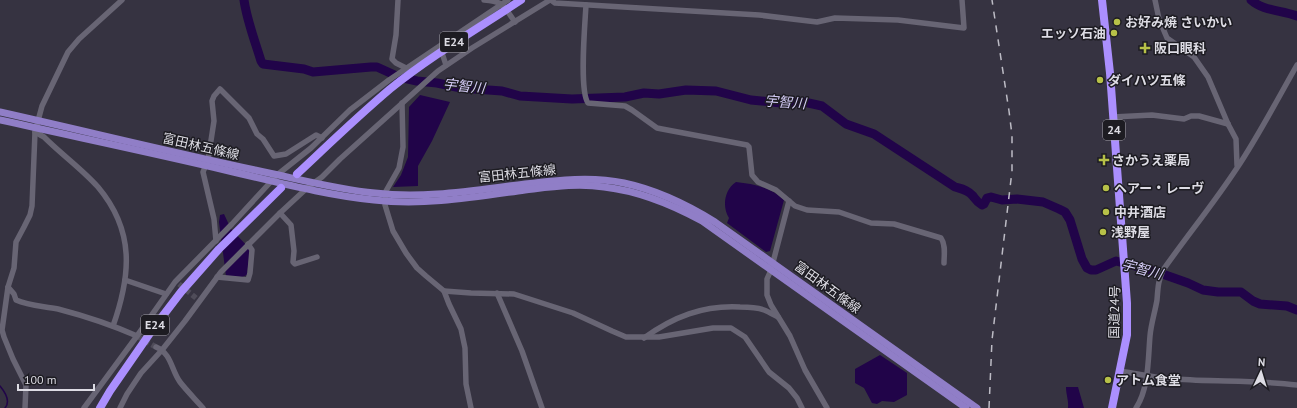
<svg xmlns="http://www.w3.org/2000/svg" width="1297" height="408" viewBox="0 0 1297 408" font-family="'PT Sans','Noto Sans JP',sans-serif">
	<rect width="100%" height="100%" fill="#363341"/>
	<g fill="#210449">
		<polygon points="420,95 450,102 432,141 418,166 418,186 393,187 401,175 408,157 409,107"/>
		<path d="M736,182C754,184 770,187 784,200L770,251L766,252L727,223L729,218C722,207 724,190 736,182Z"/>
		<polygon points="224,214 231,229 250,249 247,275 242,277 226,276 219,222 220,215"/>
		<polygon points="880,355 907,373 907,395 894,402 882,401 877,404 872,403 864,388 855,383 855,369"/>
		<path d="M1066,387H1078L1084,408H1068C1069,401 1066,395 1066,387Z"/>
	</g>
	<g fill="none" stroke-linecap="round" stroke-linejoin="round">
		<path stroke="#210449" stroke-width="1.5" d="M0,386C5,392 11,401 5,408"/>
		<g stroke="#210449" stroke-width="9">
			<path d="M244,0C247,21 255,41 261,61L263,64L304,69L313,72L371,67H377L399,77L417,81L437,83L461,88L502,91L520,96L572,99L625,97L644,93L659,94L686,90L716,91L751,100L781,103L804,102L822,106L846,124L874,134L955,187C962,189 968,190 973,196C976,200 977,202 982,205L984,204L987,198L991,197L1002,200L1017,199L1043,202L1059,209L1065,212L1070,220L1082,259L1087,268L1091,270H1096L1116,261L1154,271L1188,283L1203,290L1218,292H1241L1253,301L1260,304L1287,306L1297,310"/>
			<path d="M1251,0C1263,11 1281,10 1297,16"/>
		</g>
		<g stroke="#4f4c59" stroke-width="5.5" stroke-dasharray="5.5 3" stroke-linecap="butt">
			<polyline points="179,284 196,298"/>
			<polyline points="137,336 156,347"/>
		</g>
		<g stroke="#686574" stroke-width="5.5">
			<polyline points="398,0 396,35 392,59 396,63 406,68"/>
			<path d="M484,0C504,1 504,7 515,22"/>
			<polyline points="551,0 555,3 759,15 817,22 835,18 898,20 964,28 962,0"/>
			<polyline points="1155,0 1159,19 1167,38 1194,57 1208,77 1228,124 1236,139 1237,165"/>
			<path d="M586,5C585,24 579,90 588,103L625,106L632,110L657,128L662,129L747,145L749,147L752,175L758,182L776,190L795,206L807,210L839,212L871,223L894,224L941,238C946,245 944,255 944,263"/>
			<polyline points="441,50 446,65"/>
			<polyline points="402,103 403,147 399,168 386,191 385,205 393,231 406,253 417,268 426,276 444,291 449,304 461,329 465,348 466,384 471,408"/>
			<polyline points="1113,117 1152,115 1184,119 1191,116 1199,116 1228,124"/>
			<path d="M35,132L44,137C61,154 82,169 98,187C135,231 131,275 113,326"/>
			<polyline points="789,201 771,270 767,279 767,295 771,305 790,336 805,370 827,408"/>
			<polyline points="280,213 291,225 294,251 293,262 295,264 317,257"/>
			<polyline points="216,241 214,219 203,172 208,160 214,121 212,101 214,96 220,89 249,118 257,134 263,139 274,156 286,154 316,135 322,138"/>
			<polyline points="217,277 248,280 250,273 252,250 248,244"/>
			<polyline points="125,280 166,294"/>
			<path d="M8,287L14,294L16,300C29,306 44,306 58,309C85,316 112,325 137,336"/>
			<polyline points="444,291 471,293 514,294 573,313 612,331 626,337 659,337 713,328 731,328 745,337 769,372 789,388 797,398 802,408"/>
			<polyline points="497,293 522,351 542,408"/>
			<path d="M644,338C673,317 703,305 740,307C748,307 756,307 764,310C769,312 774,315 778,317"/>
			<path d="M156,347C172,354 171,370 180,382C187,391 196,400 203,408"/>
			<path d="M1120,371C1138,374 1156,378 1175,379C1215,382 1256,380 1297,385"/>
			<polyline points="25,408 26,385 13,359 4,337 2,330 8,287 14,268 16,242 24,227 30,215 32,206 35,132 42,106 68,52 79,39 122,0"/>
			<polyline points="84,408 137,336 175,282 232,224 277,175 311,148 350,110 389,80 508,0"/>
			<polyline points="120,408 127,394 141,373 162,350 185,321 221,272 280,213 307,188 322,177 340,159 438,71 472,48 550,0"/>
			<path d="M1136,408C1149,388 1148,359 1150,336C1151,324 1155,312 1157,300C1158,288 1158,281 1163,270C1187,236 1214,203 1237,168C1259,135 1277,100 1297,65"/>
		</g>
		<g stroke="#907ec7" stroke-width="7">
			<path d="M0,112C85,131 170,152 255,170C295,178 334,189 375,193C425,199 475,190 525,184C558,180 592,176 624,183C657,190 686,204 715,222L977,408"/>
			<path d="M0,120C76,137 153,153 229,171C277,182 325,195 374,200C424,206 475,197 525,190C551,187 577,183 604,187C639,191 671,204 702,221L966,408"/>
		</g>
		<g stroke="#ab8ffe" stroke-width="8">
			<polyline points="1102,0 1110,73 1127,303 1127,335 1112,408"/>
			<path d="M297,174C328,145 358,116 390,89C431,56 477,29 521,0"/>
			<polyline points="100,408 110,391 155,326 181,292 219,249 281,188"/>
		</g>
		<polyline stroke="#bdbcc5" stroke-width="1.5" stroke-dasharray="7 7" stroke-linecap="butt" points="989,408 992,340 1012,171 1012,135 1009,111 992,0"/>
	</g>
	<g fill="#b7c148" stroke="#1d1c22" stroke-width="1.5">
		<circle cx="1117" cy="22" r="4"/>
		<circle cx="1114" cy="33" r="4"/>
		<path d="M1143 42h4v4h4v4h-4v4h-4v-4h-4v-4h4z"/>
		<circle cx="1100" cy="80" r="4"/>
		<path d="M1102 154h4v4h4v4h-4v4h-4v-4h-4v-4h4z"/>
		<circle cx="1106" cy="188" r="4"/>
		<circle cx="1106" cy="212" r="4"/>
		<circle cx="1103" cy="232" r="4"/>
		<circle cx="1108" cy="380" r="4"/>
	</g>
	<g text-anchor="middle" stroke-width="3" stroke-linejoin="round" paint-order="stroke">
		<g fill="#1d1c22" stroke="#a3a2aa" stroke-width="1">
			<rect x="440" y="32" width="28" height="20" rx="3"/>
			<rect x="1103" y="120" width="22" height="20" rx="3"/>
			<rect x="141" y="315" width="28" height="20" rx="3"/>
		</g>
		<g font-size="12" font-weight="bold" fill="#dddce4">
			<text x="454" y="46">E24</text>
			<text x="1114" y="134">24</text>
			<text x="155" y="329">E24</text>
		</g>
		<g font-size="13" font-weight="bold" fill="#dddce4" stroke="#1d1c22" text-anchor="start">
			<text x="1125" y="27">お好み焼 さいかい</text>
			<text x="1106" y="38" text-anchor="end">エッソ石油</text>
			<text x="1154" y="53">阪口眼科</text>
			<text x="1108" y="85">ダイハツ五條</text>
			<text x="1112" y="165">さかうえ薬局</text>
			<text x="1114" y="193">ヘアー・レーヴ</text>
			<text x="1114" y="217">中井酒店</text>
			<text x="1111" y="237">浅野屋</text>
			<text x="1116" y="385">アトム食堂</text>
		</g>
		<g font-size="13" fill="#dddce4" stroke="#1d1c22">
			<text transform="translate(201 146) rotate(13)" y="5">富田林五條線</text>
			<text transform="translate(517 173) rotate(-6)" y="5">富田林五條線</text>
			<text transform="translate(828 287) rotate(36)" y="5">富田林五條線</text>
			<text transform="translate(1114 312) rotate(-89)" y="5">国道24号</text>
		</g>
		<g font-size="14" font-style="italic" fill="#d4ccf6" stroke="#1d1c22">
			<text transform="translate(464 86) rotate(6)" y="5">宇智川</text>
			<text transform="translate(785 102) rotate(4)" y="5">宇智川</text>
			<text transform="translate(1142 269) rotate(15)" y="5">宇智川</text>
		</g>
	</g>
	<g transform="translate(1261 372) rotate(4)" stroke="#1d1c22" stroke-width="3" paint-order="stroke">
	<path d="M0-3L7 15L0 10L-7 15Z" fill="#dddce4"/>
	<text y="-6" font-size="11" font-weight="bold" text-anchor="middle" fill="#dddce4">N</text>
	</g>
	<path d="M18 384v6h76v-6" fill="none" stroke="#dddce4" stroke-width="2"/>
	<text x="24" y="384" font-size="12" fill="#dddce4" stroke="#1d1c22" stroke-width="3" paint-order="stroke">100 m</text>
</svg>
